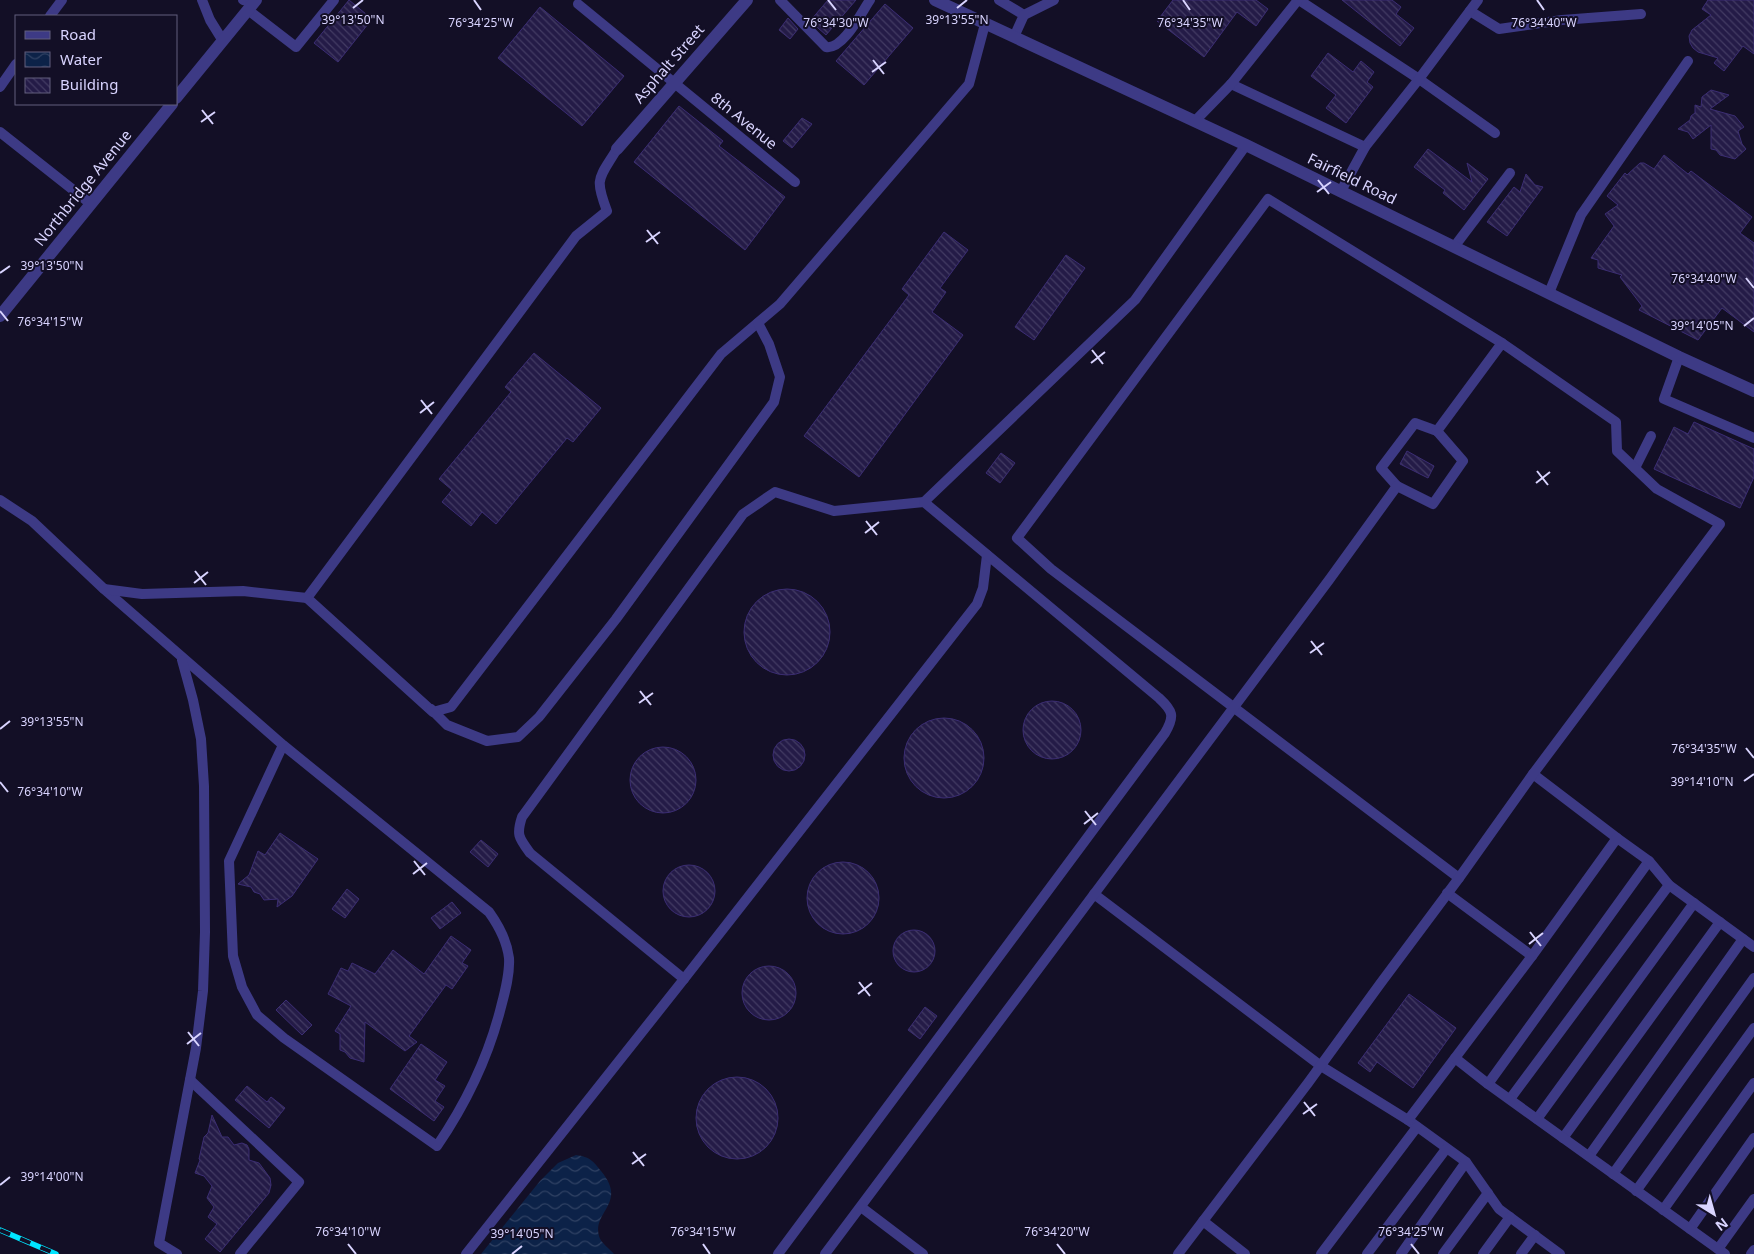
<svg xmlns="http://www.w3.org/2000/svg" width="1754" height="1254" viewBox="0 0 1754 1254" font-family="'Noto Sans',sans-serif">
	<defs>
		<pattern id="water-waves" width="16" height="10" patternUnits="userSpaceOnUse" patternTransform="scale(1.25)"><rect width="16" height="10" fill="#0c2248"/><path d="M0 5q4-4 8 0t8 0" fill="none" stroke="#2f4163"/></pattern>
		<pattern id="building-back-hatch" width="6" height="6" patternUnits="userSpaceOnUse" patternTransform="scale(1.25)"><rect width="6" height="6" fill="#241b47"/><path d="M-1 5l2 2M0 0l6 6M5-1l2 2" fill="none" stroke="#433b63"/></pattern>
	</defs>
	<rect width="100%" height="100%" fill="#130f26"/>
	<path fill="url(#water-waves)" d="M576,1155C590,1157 593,1161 601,1171C628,1203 592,1212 599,1236C600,1242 610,1249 614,1254H481L540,1181L558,1163Z"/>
	<g fill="url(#building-back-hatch)" stroke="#3b2d73">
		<polygon points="349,0 372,19 338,62 314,43"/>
		<polygon points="828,0 856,0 826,35 810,21"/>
		<polygon points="1173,0 1256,0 1268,9 1256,26 1237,12 1204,57 1157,21"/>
		<polygon points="1342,0 1392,0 1401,7 1396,14 1414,28 1400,46"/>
		<polygon points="1708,0 1754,0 1754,54 1743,46 1724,71 1714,63 1718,58 1698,52 1693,48 1690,43 1689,36 1692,30 1711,15 1702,9"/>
		<polygon points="885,4 913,28 864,85 836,61"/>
		<polygon points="540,7 624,76 582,126 498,58"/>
		<polygon points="788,18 798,29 790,39 779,30"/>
		<polygon points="1328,53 1353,72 1361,61 1374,72 1367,82 1373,87 1346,123 1326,108 1336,95 1311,76"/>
		<polygon points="1711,90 1729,95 1710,109 1735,116 1744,127 1738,131 1742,144 1746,149 1735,159 1720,155 1716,150 1711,149 1711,125 1693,139 1688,132 1678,129 1690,120 1691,116 1695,113 1695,105 1701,107 1702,97"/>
		<polygon points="679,106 723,141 719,146 785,197 745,250 634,162"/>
		<polygon points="802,118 812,124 792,148 783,141"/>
		<polygon points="1428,149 1472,182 1467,163 1488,179 1464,210 1443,193 1445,190 1414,167"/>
		<polygon points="1664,155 1688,174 1691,171 1752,217 1740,233 1754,243 1754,332 1722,308 1698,340 1639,310 1642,306 1620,277 1622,275 1598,268 1598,260 1591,258 1614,226 1605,214 1618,205 1607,196 1625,173 1627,175 1640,163 1644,163 1654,169"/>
		<polygon points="1526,174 1535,185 1543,187 1507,236 1487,222 1514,187 1520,192"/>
		<polygon points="944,232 968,250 940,288 946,292 932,312 963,335 859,477 804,436 909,295 902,289"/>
		<polygon points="1066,255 1085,268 1034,340 1015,327"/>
		<polygon points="534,353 601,408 573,442 567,438 496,524 482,512 471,526 442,502 452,490 439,479 511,392 505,387"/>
		<polygon points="1694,422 1754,449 1754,477 1740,508 1654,469 1674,427 1688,434"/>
		<polygon points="1407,451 1434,466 1428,478 1400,464"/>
		<polygon points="1001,453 1015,463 1000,483 986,473"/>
		<circle cx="787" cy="632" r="43"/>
		<circle cx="1052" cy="730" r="29"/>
		<circle cx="944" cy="758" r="40"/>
		<circle cx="789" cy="755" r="16"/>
		<circle cx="663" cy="780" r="33"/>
		<polygon points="280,833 318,859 292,896 277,907 278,899 264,900 260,894 254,892 251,887 238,884 249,875 258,851 265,855"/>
		<polygon points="481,840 498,854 488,867 470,852"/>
		<circle cx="843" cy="898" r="36"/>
		<circle cx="689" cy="891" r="26"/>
		<polygon points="347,889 359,899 345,918 332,909"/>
		<polygon points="452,902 461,913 440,929 431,918"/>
		<circle cx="914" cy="951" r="21"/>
		<polygon points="451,936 471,950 462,963 468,966 452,989 446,985 409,1036 417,1042 405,1051 365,1022 364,1062 350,1058 345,1052 340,1050 340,1034 335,1031 351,1006 328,994 341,968 348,971 352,963 375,974 393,950 424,974"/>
		<circle cx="769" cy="993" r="27"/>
		<polygon points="1409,994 1456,1028 1413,1088 1377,1062 1370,1072 1358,1063"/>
		<polygon points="286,1000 312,1025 302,1035 276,1010"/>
		<polygon points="925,1007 937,1016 920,1039 908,1030"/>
		<polygon points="421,1044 447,1062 435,1080 445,1086 435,1101 444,1107 434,1121 390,1089"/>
		<circle cx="737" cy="1118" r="41"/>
		<polygon points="247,1086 267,1102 271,1097 285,1108 269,1128 235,1100"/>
		<polygon points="212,1115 222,1137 228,1137 234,1145 242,1143 247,1145 249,1149 249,1160 259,1163 270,1178 271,1185 269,1193 220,1252 205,1239 217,1224 208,1217 214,1207 207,1198 212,1186 204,1176 195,1173 200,1160 199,1159 204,1137 208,1133"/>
	</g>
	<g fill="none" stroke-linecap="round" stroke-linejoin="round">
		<g stroke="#3d3a85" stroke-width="10">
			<polyline points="202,0 210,20 223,41"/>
			<polyline points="243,0 254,2"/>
			<path d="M780,0L826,47C843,50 861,13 870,0"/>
			<polyline points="999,0 1024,15"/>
			<polyline points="1299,0 1419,79 1495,133"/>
			<polyline points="578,4 795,182"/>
			<polyline points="248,10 296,47 334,0"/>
			<polyline points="1470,11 1499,29 1562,20 1641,14"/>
			<polyline points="50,16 62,0"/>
			<polyline points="1014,37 1024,15 1054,0"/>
			<polyline points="1231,84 1365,147 1419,79 1478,0"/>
			<polyline points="0,87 16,64"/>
			<polyline points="1195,121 1231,84 1298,0"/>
			<polyline points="0,132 91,204"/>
			<path d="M617,149C599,179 594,177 607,211L576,236L307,598L433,712L451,707L721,354L780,304L969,84L985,24"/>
			<polyline points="1341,191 1365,147"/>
			<polyline points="1454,247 1510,173"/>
			<polyline points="1549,293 1581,215 1688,61"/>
			<polyline points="1679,357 1664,399 1754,438"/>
			<polyline points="1635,468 1651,436"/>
			<polyline points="1397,486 1381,468 1415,423 1437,431"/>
			<path d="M0,500L32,521L104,589L283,745L489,912C499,926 507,941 509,958C510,974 505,992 501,1007C488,1059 467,1102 437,1146L284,1038L257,1015L242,987L233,956L229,861L283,745"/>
			<polyline points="104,589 142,594 243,591 307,598"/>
			<polyline points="431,709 447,725 487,741 518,737 539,717 616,619 774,402 780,377 769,344 758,323"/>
			<polyline points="1533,774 1617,838"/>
			<polyline points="1459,878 1051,569 1017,538 1268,199 1502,343"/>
			<polyline points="1447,893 1532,956"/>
			<polyline points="1094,894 1321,1066 1408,1120 1466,1162 1499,1209 1560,1254"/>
			<path d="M684,979L530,853C519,838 516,835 522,817L743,514L775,492L834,511L924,502"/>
			<polyline points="190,1080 299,1182 240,1254"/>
			<polyline points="1488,1084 1649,861"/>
			<polyline points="1510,1099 1669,885"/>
			<polyline points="1537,1119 1694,903"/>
			<polyline points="1408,1120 1455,1058"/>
			<polyline points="1563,1138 1720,922"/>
			<polyline points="1589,1156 1743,939"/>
			<polyline points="1613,1174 1754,978"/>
			<polyline points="1636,1191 1754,1028"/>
			<polyline points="861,1207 923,1254"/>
			<polyline points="1663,1210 1754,1083"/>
			<polyline points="1203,1221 1245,1254"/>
			<polyline points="1690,1229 1754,1138"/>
			<polyline points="1718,1249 1754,1199"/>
			<polyline points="177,1254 159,1243 196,1048 203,991 205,932 204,786 201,739 193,700 182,660"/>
			<polyline points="466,1254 684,979 977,604 983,588 987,555"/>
			<path d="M778,1254L1165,733C1175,716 1173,711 1159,698L924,502L1135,300L1246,145"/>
			<polyline points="825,1254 1329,580 1397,486 1433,504 1463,461 1437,431 1502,343 1616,422 1617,451 1657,489 1720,524 1533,774 1459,878 1380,984 1308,1083 1178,1254"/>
			<polyline points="1321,1254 1417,1127"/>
			<polyline points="1367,1254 1446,1149"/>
			<polyline points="1401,1254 1466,1162"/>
			<polyline points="1443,1254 1488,1193"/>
			<polyline points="1483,1254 1510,1217"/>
			<polyline points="1521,1254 1535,1235"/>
			<polyline points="1725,1254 1488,1084 1455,1058 1532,956 1617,838 1649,861 1669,885 1754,947"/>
			<polyline points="1751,1254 1754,1250"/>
		</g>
		<g stroke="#3d3a85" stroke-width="12">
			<polyline points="176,98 256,0"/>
			<polyline points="617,149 747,0"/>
			<polyline points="0,316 172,104"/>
		</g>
		<polyline stroke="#3d3a85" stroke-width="12" points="935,0 1246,145 1679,357 1754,391"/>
		<defs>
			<polyline id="rail" points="0,1230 56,1254"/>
		</defs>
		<use href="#rail" stroke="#00e5ff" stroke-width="5.5"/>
		<use href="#rail" stroke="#130f26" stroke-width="4" stroke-dasharray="11" stroke-linecap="butt"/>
	</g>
	<path fill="none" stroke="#d9d4ff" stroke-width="2" d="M474,0L481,10M828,0L836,10M1183,0L1190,10M1537,0L1544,10M353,8L363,0M957,8L967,0M873,60L884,74M872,72L886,62M202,110L213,124M201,122L215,112M1318,180L1329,194M1317,192L1331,182M647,230L658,244M646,242L660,232M0,273L10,266M1746,278L1754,288M0,311L8,321M1744,326L1754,318M1092,350L1103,364M1091,363L1105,352M421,400L432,414M420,413L434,402M1537,471L1548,485M1536,483L1550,472M866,521L877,535M865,533L879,522M195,571L206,585M194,583L208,572M1311,641L1322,655M1310,653L1324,643M640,691L651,705M639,703L653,693M0,729L10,721M1746,748L1754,758M1744,781L1754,774M0,782L8,792M1085,811L1096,825M1084,824L1098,813M414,861L425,875M413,874L427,863M1530,932L1541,946M1529,944L1543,933M859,982L870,996M858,994L872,983M188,1032L199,1046M187,1044L201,1033M1304,1102L1315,1116M1303,1114L1317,1104M633,1152L644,1166M632,1164L646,1154M0,1185L10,1177M348,1244L356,1254M703,1244L710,1254M1057,1244L1065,1254M1411,1244L1419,1254M512,1254L522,1246"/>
	<g text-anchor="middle" stroke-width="4" stroke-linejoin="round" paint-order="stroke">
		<g font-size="15" fill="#d9d4ff" stroke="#130f26">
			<text transform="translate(669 64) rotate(-49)" y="5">Asphalt Street</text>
			<text transform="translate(744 121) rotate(39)" y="5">8th Avenue</text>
			<text transform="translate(1352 179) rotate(26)" y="5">Fairfield Road</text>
			<text transform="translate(83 188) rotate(-51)" y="5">Northbridge Avenue</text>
		</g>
	</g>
	<g font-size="12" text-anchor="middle" fill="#d9d4ff" stroke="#130f26" stroke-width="4" stroke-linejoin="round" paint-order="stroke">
		<text x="353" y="24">39°13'50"N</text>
		<text x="957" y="24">39°13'55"N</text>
		<text x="481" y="27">76°34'25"W</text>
		<text x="836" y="27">76°34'30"W</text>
		<text x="1190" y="27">76°34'35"W</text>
		<text x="1544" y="27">76°34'40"W</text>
		<text x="52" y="270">39°13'50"N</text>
		<text x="1704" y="283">76°34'40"W</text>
		<text x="50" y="326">76°34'15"W</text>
		<text x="1702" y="330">39°14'05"N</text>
		<text x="52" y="726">39°13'55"N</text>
		<text x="1704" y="753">76°34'35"W</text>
		<text x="1702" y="786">39°14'10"N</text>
		<text x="50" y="796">76°34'10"W</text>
		<text x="52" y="1181">39°14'00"N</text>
		<text x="348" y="1236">76°34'10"W</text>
		<text x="703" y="1236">76°34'15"W</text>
		<text x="1057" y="1236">76°34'20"W</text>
		<text x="1411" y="1236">76°34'25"W</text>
		<text x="522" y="1238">39°14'05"N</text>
	</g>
	<rect x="15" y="15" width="162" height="90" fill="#130f26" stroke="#625e7d"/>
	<rect x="25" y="31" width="25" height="8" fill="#3d3a85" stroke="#625e7d"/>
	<text x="60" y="40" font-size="15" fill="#d9d4ff">Road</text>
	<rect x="25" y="52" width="25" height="15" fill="url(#water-waves)" stroke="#625e7d"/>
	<text x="60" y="65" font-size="15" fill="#d9d4ff">Water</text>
	<rect x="25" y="78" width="25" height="15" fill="url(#building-back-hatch)" stroke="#625e7d"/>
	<text x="60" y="90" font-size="15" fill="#d9d4ff">Building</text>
	<g transform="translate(1714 1214) rotate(143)" stroke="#130f26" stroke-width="4" paint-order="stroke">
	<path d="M0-4L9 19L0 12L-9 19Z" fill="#d9d4ff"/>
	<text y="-8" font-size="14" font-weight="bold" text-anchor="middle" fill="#d9d4ff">N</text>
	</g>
</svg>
